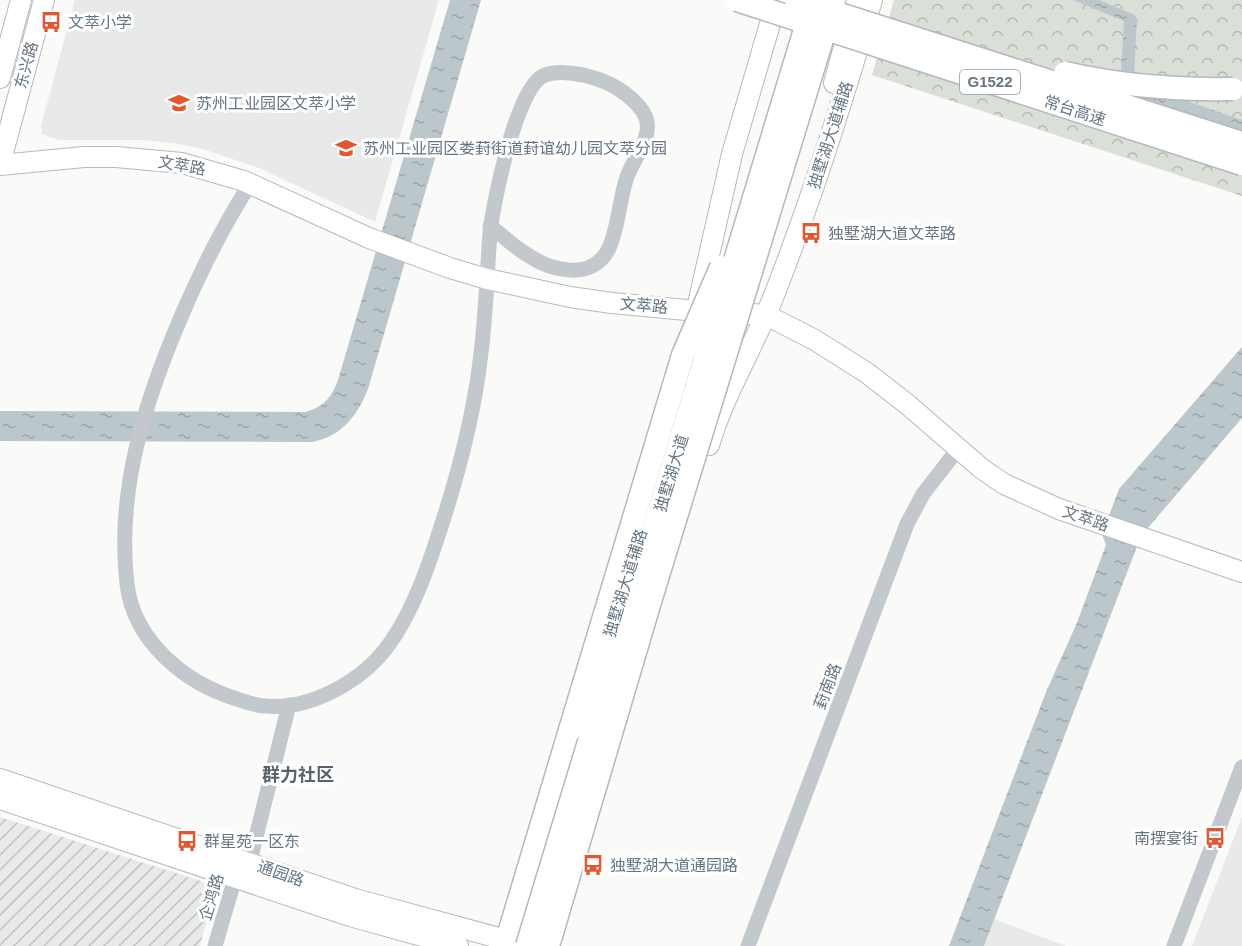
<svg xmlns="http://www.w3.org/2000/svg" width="1242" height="946" viewBox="0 0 1242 946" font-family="Helvetica,'Noto Sans SC',sans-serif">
	<defs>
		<pattern id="industrial-furrows" width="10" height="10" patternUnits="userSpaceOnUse" patternTransform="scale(1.5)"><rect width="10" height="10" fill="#e8e9e9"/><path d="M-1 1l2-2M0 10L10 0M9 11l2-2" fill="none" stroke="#c0c1c2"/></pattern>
		<pattern id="park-crowns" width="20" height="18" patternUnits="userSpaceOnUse" patternTransform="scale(1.5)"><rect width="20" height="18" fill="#dadfd7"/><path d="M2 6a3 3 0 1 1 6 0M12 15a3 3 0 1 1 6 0" fill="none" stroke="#b4b9b4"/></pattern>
		<pattern id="water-ripples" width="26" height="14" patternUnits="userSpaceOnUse" patternTransform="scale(1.5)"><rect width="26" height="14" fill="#bbc7cb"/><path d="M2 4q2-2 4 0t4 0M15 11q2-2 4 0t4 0" fill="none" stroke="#9ca6aa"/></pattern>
	</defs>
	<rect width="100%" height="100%" fill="#fafaf8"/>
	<g fill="#e8e9e9">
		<polygon points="75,0 439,0 375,222 259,168 203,149 173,143 144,140 58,140 42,134 41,126"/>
		<polygon points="1242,816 1242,946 1192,946 1232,843"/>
		<polygon points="994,919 1066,946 984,946"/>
	</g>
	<polygon fill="url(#industrial-furrows)" points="0,817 201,881 209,888 213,896 200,946 0,946"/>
	<polygon fill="url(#park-crowns)" points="894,0 1242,0 1242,196 872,75"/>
	<g fill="url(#water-ripples)">
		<path d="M450,0H481L368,389C358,415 341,437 312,442L0,441V411L305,412C324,407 332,397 338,380Z"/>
		<polygon points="1073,0 1099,0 1135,15 1137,20 1134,74 1149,88 1242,120 1242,130 1127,94 1120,88 1124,21"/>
		<polygon points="1242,347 1242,418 1141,536 984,946 949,946 1046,692 1076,625 1106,545 1102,534 1119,489"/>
	</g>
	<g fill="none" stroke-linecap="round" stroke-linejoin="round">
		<defs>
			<g id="major">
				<polyline points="0,78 21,0"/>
				<polyline points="834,83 857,0"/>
				<polyline points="0,164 44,0"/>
				<polyline points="0,165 84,157 116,157 182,163 244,181 369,238 450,268 487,279 570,297 612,303 697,311 766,315 815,340 867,373 907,404 982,469 1004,484 1059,509 1242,572"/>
				<polyline points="697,308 732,154 777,0"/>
				<path d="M709,445C725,392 753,348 773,298C811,201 843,101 872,0"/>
				<polyline points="0,779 355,899 521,944"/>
				<polyline points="0,799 350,916 458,946"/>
			</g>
			<polyline id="highway" points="509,946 507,940 570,730"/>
		</defs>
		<use href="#major" stroke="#b5babe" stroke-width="22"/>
		<use href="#highway" stroke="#b4b9bd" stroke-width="25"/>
		<g stroke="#c3c8cc" stroke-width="15">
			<path d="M250,184C223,226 201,270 181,317C145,401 116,491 127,584C134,642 185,683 237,699C246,702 256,706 266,706C312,710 364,680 390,643C410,615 424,579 435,545C456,483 474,418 481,353C486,313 487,273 490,233C493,204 516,89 543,76C557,69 583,74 597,79C614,84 639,100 646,118C653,137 633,159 627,177C619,200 619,226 609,248C593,282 551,271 526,254C513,246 502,235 490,226"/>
			<polyline points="247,873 289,705"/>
			<polyline points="215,946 238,868"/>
			<polyline points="748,946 907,524 923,494 958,449"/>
			<polyline points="1174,946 1242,767"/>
		</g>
		<use href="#major" stroke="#fff" stroke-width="20"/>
		<use href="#highway" stroke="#fff" stroke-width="22"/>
		<defs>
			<g id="highway-bridge">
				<polyline points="737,0 1242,164"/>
				<polyline points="796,0 1242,143"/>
				<path d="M1065,73C1121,86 1176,90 1233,89"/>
				<polyline points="570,730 683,355 721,267"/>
				<polyline points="527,946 814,0"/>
				<polyline points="548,946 649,605 834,0"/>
			</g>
		</defs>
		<use href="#highway-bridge" stroke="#b4b9bd" stroke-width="25" stroke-linecap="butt"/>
		<use href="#highway-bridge" stroke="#fff" stroke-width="22"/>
	</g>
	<defs>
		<symbol id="bus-bare" viewBox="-9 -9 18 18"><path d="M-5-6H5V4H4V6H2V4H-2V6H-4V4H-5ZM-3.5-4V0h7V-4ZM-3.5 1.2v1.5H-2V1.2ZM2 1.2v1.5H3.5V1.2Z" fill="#e4572e" stroke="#fff" stroke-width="2.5" paint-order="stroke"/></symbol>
		<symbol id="school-bare" viewBox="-9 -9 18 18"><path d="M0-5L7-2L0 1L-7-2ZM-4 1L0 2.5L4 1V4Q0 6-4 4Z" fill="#e4572e" stroke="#fff" stroke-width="2.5" paint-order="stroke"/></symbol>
	</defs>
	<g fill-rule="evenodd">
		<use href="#bus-bare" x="36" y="7" width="30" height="30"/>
		<use href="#school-bare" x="164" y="88" width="30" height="30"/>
		<use href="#school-bare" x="331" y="133" width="30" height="30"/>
		<use href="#bus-bare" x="796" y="218" width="30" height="30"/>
		<use href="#bus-bare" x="1200" y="823" width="30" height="30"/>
		<use href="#bus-bare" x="172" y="826" width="30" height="30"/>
		<use href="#bus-bare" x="578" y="850" width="30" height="30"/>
	</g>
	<g text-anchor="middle" stroke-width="6" stroke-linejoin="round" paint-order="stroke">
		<rect fill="#fff" stroke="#939fa8" stroke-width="1.5" x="960" y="70" width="60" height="24" rx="4.5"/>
		<g font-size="15" font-weight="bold" fill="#657683">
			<text x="990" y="87">G1522</text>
		</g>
		<g font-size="16" fill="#657683" stroke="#fff" text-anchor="start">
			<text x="68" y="28">文萃小学</text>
			<text x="196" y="109">苏州工业园区文萃小学</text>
			<text x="363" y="154">苏州工业园区娄葑街道葑谊幼儿园文萃分园</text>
			<text x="828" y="239">独墅湖大道文萃路</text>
			<text x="1198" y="844" text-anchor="end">南摆宴街</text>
			<text x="204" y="847">群星苑一区东</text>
			<text x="610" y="871">独墅湖大道通园路</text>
		</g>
		<g font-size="16" fill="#657683" stroke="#fff">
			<text transform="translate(26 65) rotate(-75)" y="6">东兴路</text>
			<text transform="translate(1075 110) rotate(18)" y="6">常台高速</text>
			<text transform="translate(830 135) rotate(-72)" y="6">独墅湖大道辅路</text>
			<text transform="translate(182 165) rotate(10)" y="6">文萃路</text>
			<text transform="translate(644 305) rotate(5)" y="6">文萃路</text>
			<text transform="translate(671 473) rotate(-73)" y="6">独墅湖大道</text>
			<text transform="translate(1086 518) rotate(19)" y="6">文萃路</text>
			<text transform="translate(625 583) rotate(-73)" y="6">独墅湖大道辅路</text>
			<text transform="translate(827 686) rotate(-69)" y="6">葑南路</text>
			<text transform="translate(281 873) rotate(19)" y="6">通园路</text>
			<text transform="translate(211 897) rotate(-73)" y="6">企鸿路</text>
		</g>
		<g font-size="18" font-weight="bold" fill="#57646e" stroke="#fff">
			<text x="298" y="781">群力社区</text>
		</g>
	</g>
</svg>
